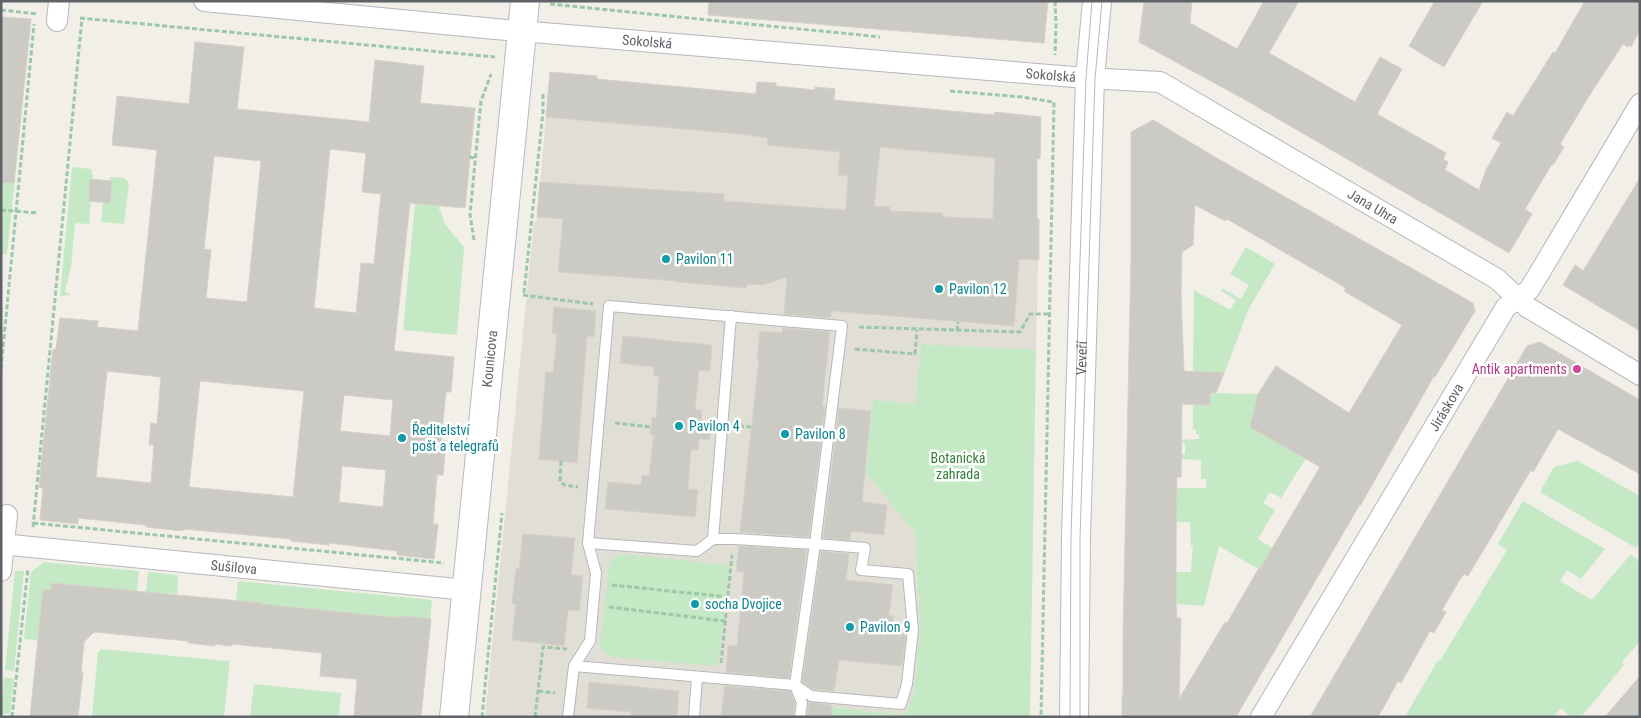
<svg xmlns="http://www.w3.org/2000/svg" width="1641" height="718" viewBox="0 0 1641 718" font-family="'Roboto Condensed',sans-serif">
	<rect width="100%" height="100%" fill="#f1efe8"/>
	<polygon fill="#e1ded6" points="550,72 597,76 597,79 756,94 757,82 776,83 776,86 813,90 817,88 835,89 834,100 993,116 997,113 1041,117 1041,156 1037,158 1037,219 1039,219 1036,350 921,344 915,404 873,400 866,474 915,532 920,628 914,695 905,715 814,705 812,717 485,717 534,222 536,222 537,217"/>
	<g fill="#c5e8c5">
		<polygon points="1,167 16,168 7,254 1,254"/>
		<polygon points="72,167 91,169 93,176 89,224 75,223 71,267 65,291 71,295 60,296"/>
		<polygon points="110,177 124,178 129,183 124,224 101,222 103,203 110,203 112,181 110,180"/>
		<polygon points="417,183 441,186 439,210 441,211 444,223 464,247 457,335 403,330"/>
		<polygon points="1246,247 1275,264 1249,308 1224,374 1193,372 1194,290 1230,310 1236,300 1221,291 1222,288 1241,299 1249,285 1230,274"/>
		<polygon points="921,344 1036,350 1030,717 812,717 813,705 905,715 914,695 920,628 915,532 866,474 873,400 915,404"/>
		<polygon points="1210,393 1258,394 1250,427 1306,458 1281,498 1270,492 1263,503 1275,510 1258,539 1273,548 1260,570 1219,546 1204,606 1176,604 1176,572 1191,572 1193,546 1191,546 1190,522 1177,522 1177,488 1206,488 1206,479 1201,479 1201,460 1181,459 1181,455 1185,454 1185,443 1181,442 1181,440 1199,439 1199,434 1196,434 1196,430 1193,429 1193,405 1210,404"/>
		<polygon points="1578,461 1640,496 1640,543 1636,548 1540,492 1554,467"/>
		<polygon points="1523,501 1605,549 1581,579 1567,570 1560,581 1592,600 1631,554 1640,562 1640,641 1622,662 1624,665 1581,717 1571,717 1561,708 1554,717 1405,717 1438,660 1440,661 1507,550 1498,544"/>
		<polygon points="624,554 728,565 729,568 718,662 716,666 612,657 602,650 600,645 609,566 614,557"/>
		<polygon points="44,562 139,571 137,592 52,583 53,592 45,593 46,590 43,590 38,640 24,639 31,572"/>
		<polygon points="15,571 24,571 14,671 5,670"/>
		<polygon points="148,572 178,575 177,594 146,592"/>
		<polygon points="238,581 432,600 430,619 400,618 236,601"/>
		<polygon points="102,649 226,661 230,660 224,717 92,717 98,652"/>
		<polygon points="4,677 14,679 10,713 1,715"/>
		<polygon points="254,684 341,693 339,717 250,717"/>
	</g>
	<g fill="#cccac5" stroke="#d6d1c6" fill-rule="evenodd">
		<polygon points="709,1 1048,1 1044,43 708,15"/>
		<polygon points="1144,1 1192,1 1190,23 1237,49 1264,1 1299,1 1269,53 1355,102 1380,57 1402,69 1377,114 1446,153 1443,159 1448,162 1445,170 1479,190 1486,170 1501,143 1492,138 1507,112 1513,116 1553,52 1555,53 1585,1 1640,1 1640,30 1631,47 1629,45 1628,47 1623,44 1591,93 1560,144 1564,147 1553,165 1552,164 1525,209 1532,214 1509,253 1242,98 1139,42"/>
		<polygon points="1435,1 1483,1 1444,67 1409,46"/>
		<polygon points="1,17 31,19 14,183 1,182"/>
		<path d="M195,42L244,47L237,109L369,122L375,60L424,66L420,103L475,108L465,208L410,203L394,351L454,357L451,392H446L441,441H446L443,475H437L433,524H438L434,559L397,555V551L329,543V545L291,541V539L184,529L183,531L146,527V525L78,518V524L40,520L43,488L39,487L53,349H56L60,318L98,321L97,327L138,331L157,150L112,145L117,96L189,104ZM330,149L366,153L362,192L381,194L374,264L361,263L356,313L314,308ZM214,156L261,161L247,302L206,298L211,250L204,249ZM107,371L161,377L157,424L151,423L149,445H154L151,483L96,477ZM200,381L304,391L293,497L189,487ZM344,395L393,400L390,436L340,431ZM342,466L386,470L383,507L339,502Z"/>
		<path d="M550,72L597,76V79L756,94L757,82L776,83V86L815,90V87L835,89L834,100L994,115L995,112L1041,117L1040,159L1037,158V219H1039V260L1019,259L1014,326L831,311V318L784,314L787,277L763,285L747,284L746,288L677,282V281L558,272L563,219L537,217L540,182L724,194V201L846,210L848,176L838,175L840,152L767,145L768,138L752,136V135L546,117ZM880,147L995,158L993,219L942,217L943,213L890,211V207L874,206Z"/>
		<path d="M1153,120L1220,160L1473,303L1475,311L1435,377L1434,376L1360,506H1359L1236,717H1122V695H1123V636L1131,258V132ZM1195,205L1225,221L1227,219L1346,288L1344,291L1402,325L1349,413L1276,366L1258,394L1250,427L1320,467L1260,569L1259,568L1227,623L1225,622L1179,699L1181,618H1177L1176,604V545L1177,477H1181L1182,404L1210,405V393H1216L1224,373L1184,371L1181,296L1182,252L1193,245Z"/>
		<polygon points="1640,178 1640,331 1563,285 1575,265 1583,271"/>
		<polygon points="90,179 112,181 110,203 89,201"/>
		<polygon points="554,307 596,311 594,337 587,336 577,463 539,459 546,372 553,373 557,334 552,333"/>
		<polygon points="783,328 830,332 822,406 825,407 809,537 740,532 759,359 757,359 760,331 782,333"/>
		<polygon points="623,336 712,345 710,371 699,370 695,410 702,410 701,422 712,423 709,440 699,439 698,450 691,450 688,489 698,490 695,517 605,509 608,482 641,485 642,475 649,476 654,435 650,435 652,417 656,418 659,377 654,376 654,367 620,363"/>
		<polygon points="1540,342 1640,400 1640,474 1558,429 1533,472 1531,470 1468,576 1464,574 1459,581 1442,610 1446,612 1434,633 1430,631 1401,683 1398,681 1378,717 1310,717 1527,346"/>
		<polygon points="839,408 871,411 862,502 887,505 884,535 851,531 850,540 823,538"/>
		<polygon points="523,534 575,538 571,575 583,576 579,611 568,610 564,646 512,640 516,604 512,604 516,568 519,569"/>
		<polygon points="739,546 807,550 789,678 726,672 728,645 737,646 744,572 736,571"/>
		<polygon points="821,551 849,554 846,580 893,585 889,615 894,616 891,632 906,633 902,666 839,660 834,691 813,689 802,682"/>
		<polygon points="52,583 261,603 261,604 400,618 400,616 431,619 421,717 354,717 357,679 320,676 322,653 232,644 231,646 215,644 215,646 188,643 188,641 94,632 84,642 81,673 83,672 78,717 30,717 43,590 51,590"/>
		<polygon points="1640,676 1640,717 1605,717"/>
		<polygon points="589,682 679,691 677,717 631,717 631,712 587,708"/>
		<polygon points="725,686 790,691 795,704 793,717 721,717"/>
		<polygon points="809,702 832,705 831,717 807,717"/>
	</g>
	<g fill="none" stroke-linecap="round" stroke-linejoin="round">
		<defs>
			<g id="lane">
				<polyline points="713,539 731,316"/>
				<polyline points="574,666 795,685 815,544 734,539 713,539 697,551 588,543"/>
				<polyline points="568,717 574,666 590,641 596,573 588,543 609,306 842,326 815,544 865,548 861,570 908,574 913,630 907,684 901,704 811,696 795,685 802,703 800,717"/>
				<polyline points="694,717 697,677"/>
			</g>
			<g id="street">
				<path id="s1" d="M204,1L495,29L1086,78L1160,82L1497,279L1527,307L1640,375"/>
				<polyline points="57,21 59,1"/>
				<path id="s2" d="M1,544L467,590"/>
				<polyline points="1,571 7,515"/>
				<path id="s3" d="M1261,717L1506,307L1529,290L1537,277L1640,104"/>
			</g>
			<g id="secondary">
				<path id="s4" d="M454,717L525,1"/>
				<path id="s5" d="M1074,717L1076,537L1090,78L1097,1"/>
			</g>
		</defs>
		<use href="#lane" stroke="#b5b8bc" stroke-width="12"/>
		<use href="#street" stroke="#b5b8bc" stroke-width="22"/>
		<use href="#secondary" stroke="#b6babf" stroke-width="30"/>
		<g stroke="#9cc7a9" stroke-width="3" stroke-dasharray="5 2.5" stroke-linecap="butt">
			<polyline points="1055,1 1056,24 1055,55"/>
			<polyline points="550,4 880,37"/>
			<polyline points="1,10 38,14"/>
			<polyline points="80,18 495,57"/>
			<polyline points="950,91 1022,97 1054,102 1041,717"/>
			<polyline points="469,157 475,158"/>
			<polyline points="1,210 38,213"/>
			<polyline points="474,240 470,214 481,101 491,74"/>
			<polyline points="524,293 543,112 543,93"/>
			<polyline points="523,295 593,304"/>
			<polyline points="859,327 1020,332 1030,314 1050,314"/>
			<polyline points="957,331 958,322"/>
			<polyline points="855,349 915,354 917,330"/>
			<polyline points="1,369 34,24"/>
			<polyline points="615,423 651,427"/>
			<polyline points="739,426 751,427"/>
			<polyline points="561,461 560,481 564,485 578,487"/>
			<polyline points="33,523 444,563"/>
			<polyline points="33,527 82,18"/>
			<polyline points="612,585 728,597"/>
			<polyline points="609,607 725,621"/>
			<polyline points="721,663 732,555"/>
			<polyline points="538,691 555,693"/>
			<polyline points="12,717 28,568"/>
			<polyline points="482,717 502,513"/>
			<polyline points="535,717 543,647 567,649"/>
		</g>
		<use href="#lane" stroke="#fff" stroke-width="10"/>
		<use href="#street" stroke="#fff" stroke-width="20"/>
		<use href="#secondary" stroke="#fff" stroke-width="28"/>
		<g stroke="#b6b7b8" stroke-width="1">
			<polyline points="1070,717 1071,536 1086,78 1092,1"/>
			<polyline points="1080,717 1080,538 1095,79 1102,1"/>
		</g>
	</g>
	<g fill="#0f9aa8" stroke="#fff" stroke-width="2">
		<circle cx="666" cy="259" r="5"/>
		<circle cx="939" cy="289" r="5"/>
		<circle cx="679" cy="426" r="5"/>
		<circle cx="785" cy="434" r="5"/>
		<circle cx="402" cy="438" r="5"/>
		<circle cx="695" cy="604" r="5"/>
		<circle cx="850" cy="627" r="5"/>
	</g>
	<circle fill="#d1479c" stroke="#fff" stroke-width="2" cx="1577" cy="369" r="5"/>
	<g text-anchor="middle" stroke-width="5" stroke-linejoin="round" paint-order="stroke">
		<g font-size="14" fill="#5f6368" stroke="#fff">
			<text dy="5" stroke="none"><textPath href="#s1" startOffset="445">Sokolská</textPath></text>
			<text dy="5" stroke="none"><textPath href="#s1" startOffset="850">Sokolská</textPath></text>
			<text dy="5" stroke="none"><textPath href="#s1" startOffset="1206">Jana Uhra</textPath></text>
			<text dy="5" stroke="none"><textPath href="#s4" startOffset="360">Kounicova</textPath></text>
			<text dy="5" stroke="none"><textPath href="#s5" startOffset="359">Veveří</textPath></text>
			<text dy="5" stroke="none"><textPath href="#s3" startOffset="361">Jiráskova</textPath></text>
			<text dy="5" stroke="none"><textPath href="#s2" startOffset="234">Sušilova</textPath></text>
		</g>
		<g font-size="14" fill="#0d838f" stroke="#fff" text-anchor="start">
			<text x="676" y="264">Pavilon 11</text>
			<text x="949" y="294">Pavilon 12</text>
			<text x="689" y="431">Pavilon 4</text>
			<text x="412" y="435">Ředitelství<tspan x="412" dy="16">pošt a telegrafů</tspan></text>
			<text x="795" y="439">Pavilon 8</text>
			<text x="705" y="609">socha Dvojice</text>
			<text x="860" y="632">Pavilon 9</text>
		</g>
		<g font-size="14" fill="#b23c85" stroke="#fff" text-anchor="end">
			<text x="1567" y="374">Antik apartments</text>
		</g>
		<g font-size="14" fill="#348238" stroke="#fff">
			<text x="958" y="463">Botanická<tspan x="958" dy="16">zahrada</tspan></text>
		</g>
	</g>
	<rect width="1641" height="718" fill="none" stroke="#5f6368" stroke-width="5"/>
</svg>
